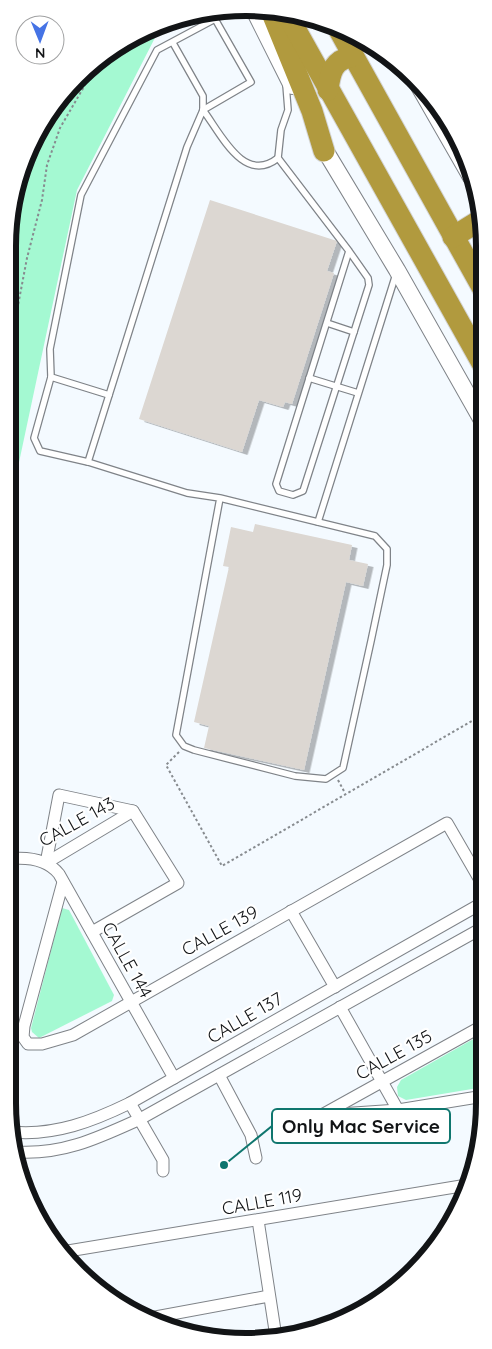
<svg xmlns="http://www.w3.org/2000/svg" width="492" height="1349" viewBox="0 0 492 1349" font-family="Quicksand,sans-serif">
	<defs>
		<filter id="shadow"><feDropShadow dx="5.5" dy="3" stdDeviation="0" flood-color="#0004"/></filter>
	</defs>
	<rect width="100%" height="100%" fill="#f4faff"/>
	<g fill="#a4f9d2">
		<polygon points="160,28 77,190 8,514 8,246 16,184 57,101 127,39"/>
		<polygon points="62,908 69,910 114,995 112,1001 39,1038 32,1032 31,1028"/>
		<polygon points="484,1033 484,1087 406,1100 398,1096 397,1087 401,1080"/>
	</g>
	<g fill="#dcd7d2" filter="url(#shadow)">
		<polygon points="210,200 337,241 327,271 334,273 292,404 285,402 283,407 259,400 242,452 139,419"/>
		<polygon points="255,524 352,545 349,560 368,564 363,586 346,582 304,770 204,748 209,726 194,722 229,567 223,566 231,527 253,532"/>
	</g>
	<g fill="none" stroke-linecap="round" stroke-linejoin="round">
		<defs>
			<g id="lane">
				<polyline points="173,43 203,96 203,110"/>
				<polyline points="286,85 288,110 281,130 278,158 349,251 368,278 369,285 303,491 293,495 279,491 276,484 349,251"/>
				<polyline points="327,323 354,332"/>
				<polyline points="51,377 34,438 40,451 88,462 187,493 220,498 375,536 387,549 387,565 371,641 343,768 326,779 295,776 194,750 184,746 176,735 220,498"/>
				<polyline points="309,378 358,393"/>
				<polyline points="109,395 51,377 50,349 81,195 157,50 215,19 251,82 203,110"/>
				<path d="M88,462L187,147L203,110C221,134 244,185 278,158"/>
				<polyline points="318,522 396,274"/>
			</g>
			<g id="street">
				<path d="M8,859C26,857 46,858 59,874L174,1078"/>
				<polyline points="46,863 59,795 133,811 178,883 92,932"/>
				<polyline points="46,863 133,811"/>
				<polyline points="63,882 24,1026 23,1037 28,1044 42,1044 73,1035 447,823 484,887"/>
				<polyline points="291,911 335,987"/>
				<polyline points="340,1007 398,1110"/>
				<polyline points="219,1075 251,1135 256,1158"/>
				<polyline points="130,1103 163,1160 163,1171"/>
				<polyline points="310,1116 398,1110 484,1096"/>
				<polyline points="320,1116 484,1025"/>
				<path d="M12,1132C55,1136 93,1121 130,1103L484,902"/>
				<path d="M16,1152C63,1155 98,1138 140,1119L484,927"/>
				<polyline points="258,1220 276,1337"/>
				<polyline points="62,1252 467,1185"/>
				<polyline points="150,1318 269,1296"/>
			</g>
			<g id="secondary">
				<polyline points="255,12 292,86"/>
				<polyline points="416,81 471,177"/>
				<polyline points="320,142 397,270 483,422"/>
			</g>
			<g id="highway">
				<polyline points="272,13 312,111 324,151"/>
				<polyline points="287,14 483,365"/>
				<polyline points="339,30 483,289"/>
				<path d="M328,90C330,72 333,60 353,56"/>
				<polyline points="453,237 482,219"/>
			</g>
		</defs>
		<use href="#lane" stroke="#7f8388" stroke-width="8"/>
		<use href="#street" stroke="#7f8388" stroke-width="13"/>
		<use href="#secondary" stroke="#7f8388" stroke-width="18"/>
		<use href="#highway" stroke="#d4d5d5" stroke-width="23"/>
		<g stroke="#878b8f" stroke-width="2" stroke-dasharray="2.5 2.5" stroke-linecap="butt">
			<polyline points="13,208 14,195"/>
			<polyline points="8,242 11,222"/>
			<polyline points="8,358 27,258 42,200 47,165 60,128 96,66"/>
			<polyline points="179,752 166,765 222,866 484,714"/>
			<polyline points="338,780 345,793"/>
		</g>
		<use href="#lane" stroke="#fff" stroke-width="5.5"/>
		<use href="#street" stroke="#fff" stroke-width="11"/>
		<use href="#secondary" stroke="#fff" stroke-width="16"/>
		<use href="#highway" stroke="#b19a3e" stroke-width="21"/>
	</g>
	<g text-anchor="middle" stroke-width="4.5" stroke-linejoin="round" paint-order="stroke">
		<g font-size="18" fill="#121416" stroke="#fff">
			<text transform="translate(77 822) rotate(-29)" y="6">CALLE 143</text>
			<text transform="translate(220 931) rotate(-29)" y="6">CALLE 139</text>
			<text transform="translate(127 960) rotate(61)" y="6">CALLE 144</text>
			<text transform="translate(245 1018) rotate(-30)" y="6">CALLE 137</text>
			<text transform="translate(394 1055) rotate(-29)" y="6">CALLE 135</text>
			<text transform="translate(262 1202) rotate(-10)" y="6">CALLE 119</text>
		</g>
	</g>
	<path d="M0 0H492V1349H0ZM246 16H246A230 230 0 0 1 476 246V1103A230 230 0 0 1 246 1333H246A230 230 0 0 1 16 1103V246A230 230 0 0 1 246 16Z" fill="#fff" fill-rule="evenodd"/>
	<path fill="none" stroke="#121416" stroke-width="6" d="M246 16H246A230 230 0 0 1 476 246V1103A230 230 0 0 1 246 1333H246A230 230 0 0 1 16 1103V246A230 230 0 0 1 246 16Z"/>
	<path fill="none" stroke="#0f766e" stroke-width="2" d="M224 1165L272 1126"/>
	<circle fill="#0f766e" stroke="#fff" stroke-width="2" cx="224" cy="1165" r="5"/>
	<rect fill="#fff" stroke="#0f766e" stroke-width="2" x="272" y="1109" width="178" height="34" rx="5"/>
	<g font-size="19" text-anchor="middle" font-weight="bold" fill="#121416">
		<text x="361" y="1133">Only Mac Service</text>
	</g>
	<g transform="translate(40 40) rotate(179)"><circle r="24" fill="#ffffff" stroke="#a0a1a2"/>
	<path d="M0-4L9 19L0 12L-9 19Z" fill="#4573e5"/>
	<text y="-8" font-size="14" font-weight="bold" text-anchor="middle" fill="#121416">N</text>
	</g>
</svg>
